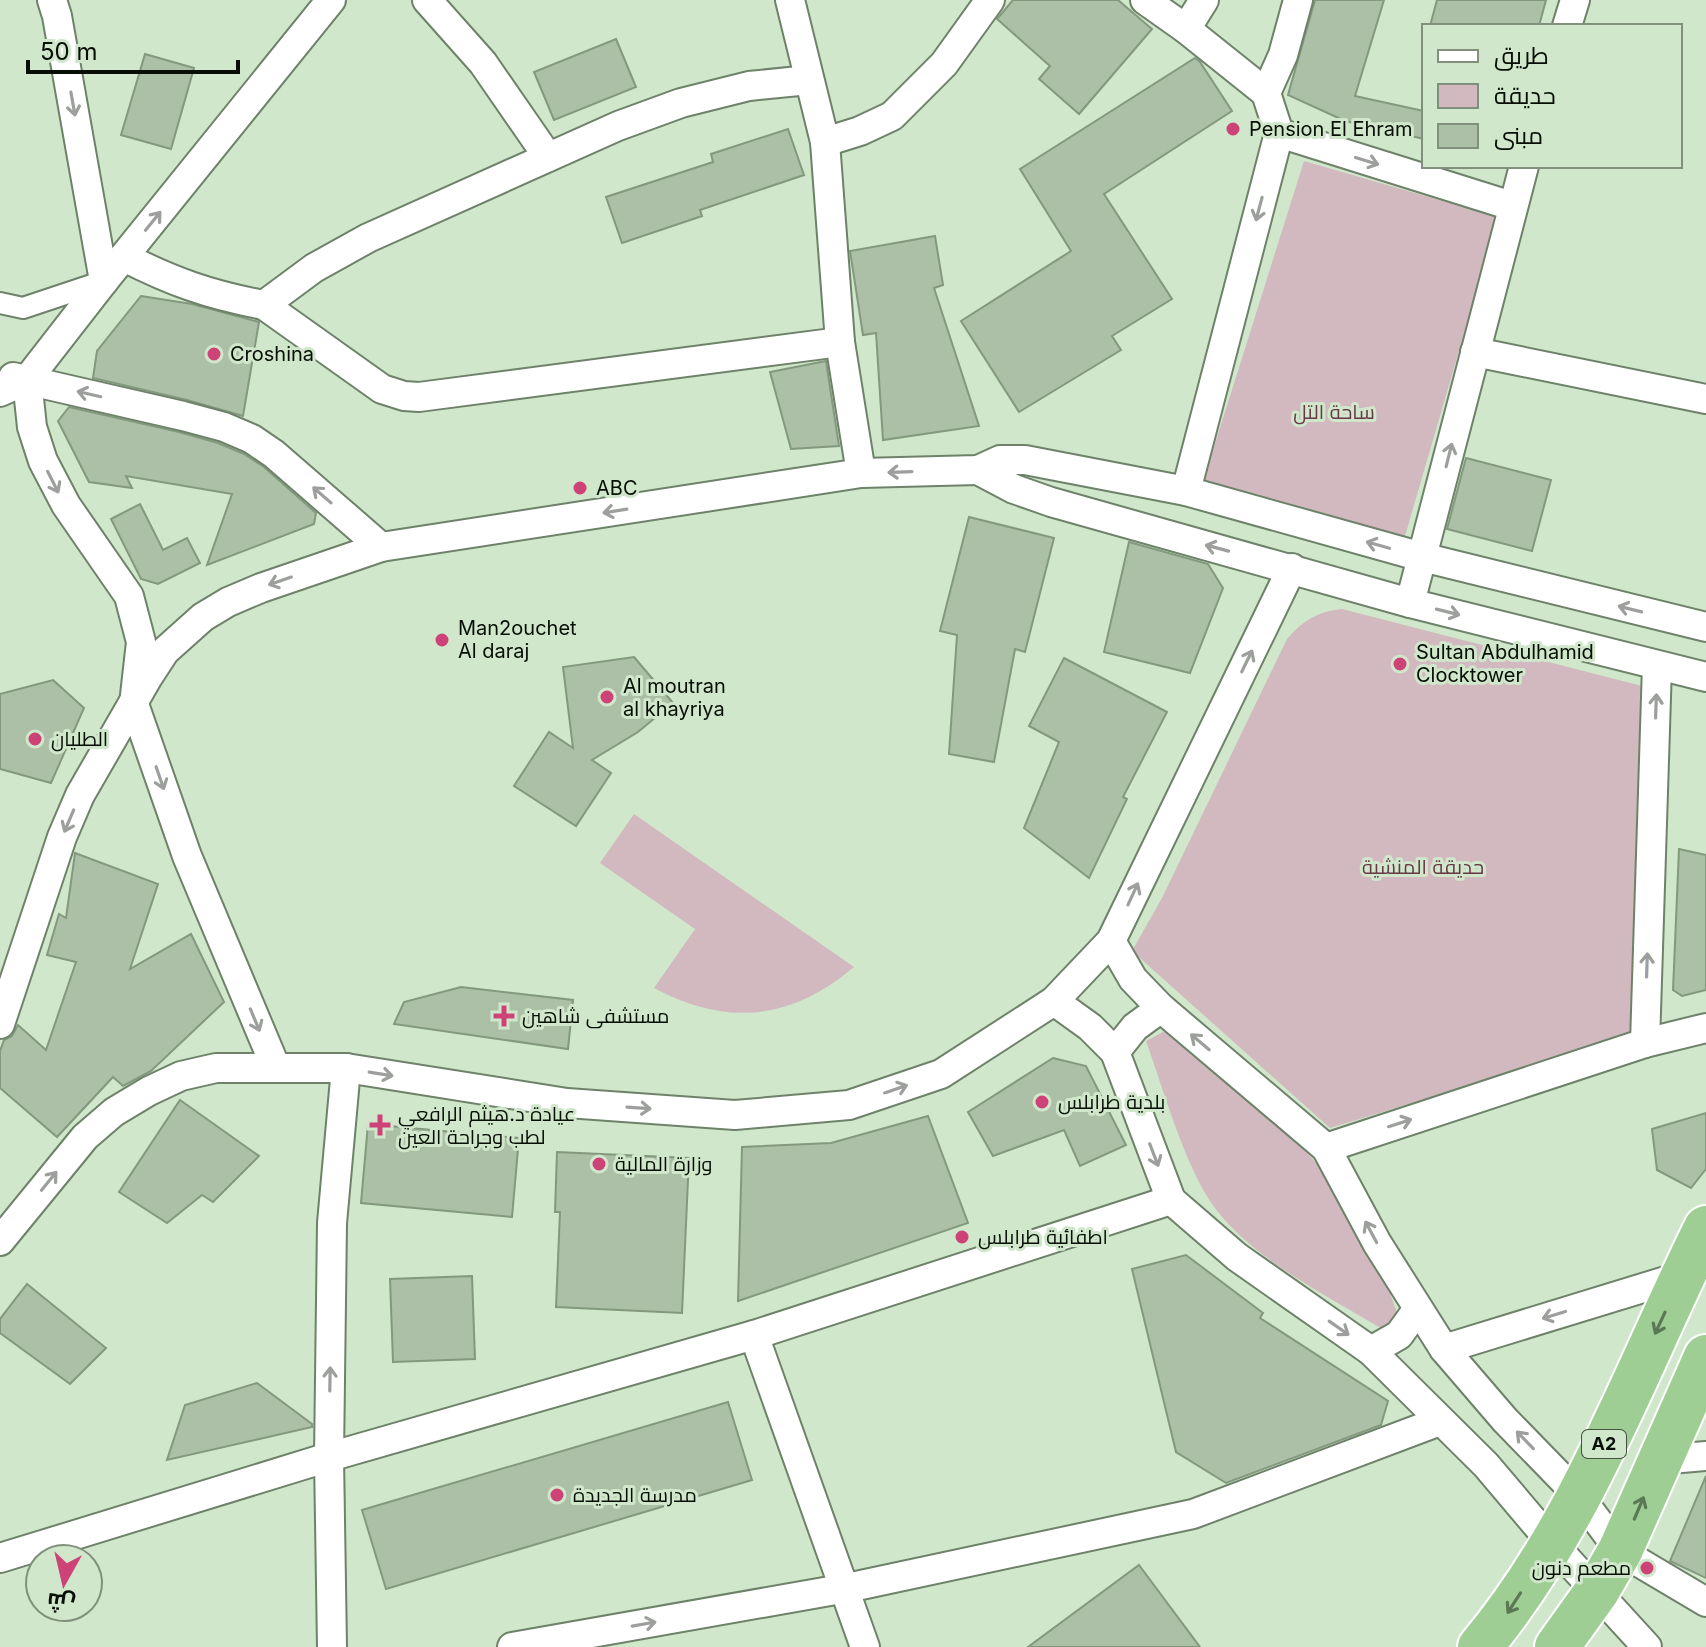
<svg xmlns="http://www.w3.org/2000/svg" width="1706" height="1647" viewBox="0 0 1706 1647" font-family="Inter,Cairo,sans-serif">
	<rect width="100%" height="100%" fill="#d0e7cb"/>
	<g fill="#d1b9bf">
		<polygon points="1304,161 1498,217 1405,536 1202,485"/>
		<path d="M1342,609L1650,688L1640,1033L1330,1128L1132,951L1162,898L1287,639C1302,621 1318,611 1342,609Z"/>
		<path d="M634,814L854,967C792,1020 726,1027 654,988L695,929L600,863Z"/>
		<path d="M1165,1031C1208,1066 1254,1099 1293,1138C1343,1187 1379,1256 1400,1322L1387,1332C1329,1296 1248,1258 1210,1201C1182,1157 1164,1091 1146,1041Z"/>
	</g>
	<g fill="#acbfa7" stroke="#83997e" stroke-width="2">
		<polygon points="1013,0 1118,0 1152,29 1079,114 1039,79 1050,66 997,19"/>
		<polygon points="1315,0 1384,0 1355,96 1424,111 1424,139 1345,121 1288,95"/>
		<polygon points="1437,0 1546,0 1539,26 1430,26"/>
		<polygon points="616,39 636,87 554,120 534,72"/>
		<polygon points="145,54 194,68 171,149 121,135"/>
		<polygon points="1195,58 1200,62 1232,111 1104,194 1172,299 1112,336 1121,350 1019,412 961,321 1071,251 1020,169"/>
		<polygon points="788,129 804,175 700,210 702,216 622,243 606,197 713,162 711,154"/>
		<polygon points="935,236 943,285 934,288 979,426 883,440 876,333 863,335 850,251"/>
		<polygon points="141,296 192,304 259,322 243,416 187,400 93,378 97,351"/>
		<polygon points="826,361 839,446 791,449 770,372"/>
		<polygon points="69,407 179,432 218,443 244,454 264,467 316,513 314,524 207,565 232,494 126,476 132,488 89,482 58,421"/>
		<polygon points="1466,458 1551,480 1532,551 1447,529"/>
		<polygon points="140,504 163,550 187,538 200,563 158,584 141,579 111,519"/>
		<polygon points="969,517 1054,538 1025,652 1015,649 994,762 949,754 957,635 940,631"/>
		<polygon points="1129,542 1208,564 1223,588 1190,673 1104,652"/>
		<polygon points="634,657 673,703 638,732 592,760 611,773 576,826 514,786 549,732 573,748 563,667"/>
		<polygon points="1064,658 1167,712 1123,797 1127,799 1089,878 1024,828 1059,742 1029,726"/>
		<polygon points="53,680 84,708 51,783 0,769 0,694"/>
		<polygon points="1679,849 1706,855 1706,990 1682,996 1673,990"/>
		<polygon points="75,853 158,884 130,969 191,934 224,1002 151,1071 123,1086 113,1077 57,1137 0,1088 0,1051 4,1040 12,1036 18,1025 46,1050 76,962 47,955 59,914 66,918"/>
		<polygon points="461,987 573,1000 568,1049 394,1024 404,1002"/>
		<polygon points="1053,1058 1086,1066 1126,1145 1080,1166 1064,1130 993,1156 968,1112"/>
		<polygon points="180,1100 259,1156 213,1202 202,1195 167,1223 119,1192"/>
		<polygon points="1706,1113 1706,1169 1691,1188 1657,1170 1652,1129"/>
		<polygon points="928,1116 968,1223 738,1301 742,1147 831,1143"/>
		<polygon points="368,1124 519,1138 512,1217 361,1203"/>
		<polygon points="557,1152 689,1158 682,1313 556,1307 560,1212 555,1212"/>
		<polygon points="1186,1255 1263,1313 1260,1318 1388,1401 1381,1425 1226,1483 1176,1452 1132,1269"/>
		<polygon points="472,1276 475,1359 393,1362 390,1279"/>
		<polygon points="27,1284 106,1348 70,1384 0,1333 0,1319"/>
		<polygon points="257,1383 312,1424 312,1427 167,1460 185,1405"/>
		<polygon points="728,1402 752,1480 386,1589 362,1510"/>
		<polygon points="1706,1476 1706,1578 1670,1561"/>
		<polygon points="1139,1565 1200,1647 1028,1647"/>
	</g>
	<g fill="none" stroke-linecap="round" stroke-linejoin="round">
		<defs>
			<polyline id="pedestrian" points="0,303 23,308 104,281"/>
			<g id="minor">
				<polyline points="52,0 57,16 104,281"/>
				<polyline points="427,0 483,63 548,157"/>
				<polyline points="790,0 825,142 840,342 861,473"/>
				<polyline points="1145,0 1186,29 1266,93 1279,133 1512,206"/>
				<polyline points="1567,26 1575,0"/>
				<polyline points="1186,29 1204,0"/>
				<polyline points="1266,93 1283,55 1298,0"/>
				<polyline points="825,142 860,131 892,116 944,64 990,0"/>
				<path d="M124,257C173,282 210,295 264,305L314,268L368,238L618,126L681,103L749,86L809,80"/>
				<polyline points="264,305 382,389 404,396 419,397 840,342"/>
				<polyline points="1475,352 1706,399"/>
				<polyline points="13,377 183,416 224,427 252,439 274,454 381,547"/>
				<polyline points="27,380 32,427 43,461 66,505 129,596 141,642 134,704 187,856 276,1068"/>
				<polyline points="0,392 27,380 104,281 331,0"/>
				<polyline points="978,470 1014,489 1051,502 1410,603 1706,677"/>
				<polyline points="1186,491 1279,133"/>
				<polyline points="1410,603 1524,166"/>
				<polyline points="1111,941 1133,979 1161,1008 1326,1148 1377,1243 1444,1349 1505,1420 1579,1496 1620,1551 1706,1602"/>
				<polyline points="1054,1001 1090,1027 1115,1052 1171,1200 1237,1257 1371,1351 1486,1465 1552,1543 1647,1647"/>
				<polyline points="0,1024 62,837 80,795 148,677 165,651 203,617 228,602 261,588 381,547 861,473 978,470 1000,460 1025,460 1186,491 1422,557 1706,627"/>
				<polyline points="1645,1043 1657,666"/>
				<polyline points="1115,1052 1135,1027 1161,1008"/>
				<polyline points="1326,1148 1645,1043 1706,1028"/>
				<polyline points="0,1241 85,1137 114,1112 149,1091 181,1076 216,1068 346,1068 567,1103 735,1115 849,1105 941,1074 1054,1001 1111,941 1292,568"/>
				<polyline points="754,1335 865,1647"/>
				<polyline points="1444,1349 1682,1276"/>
				<polyline points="1371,1351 1399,1335 1417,1310"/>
				<polyline points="1659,1460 1706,1456"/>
				<polyline points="0,1558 329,1457 754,1335 1171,1200"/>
				<polyline points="332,1647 329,1457 332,1223 346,1068"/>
				<polyline points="512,1647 847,1588 1193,1514 1440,1421"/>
			</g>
			<g id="trunk">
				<path d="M1480,1647C1582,1525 1636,1369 1706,1228"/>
				<polyline points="1557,1647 1597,1591 1620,1551 1706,1357"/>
			</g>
		</defs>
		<use href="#pedestrian" stroke="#6d8269" stroke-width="24"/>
		<use href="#minor" stroke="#6d8269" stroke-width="32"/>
		<use href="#trunk" stroke="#fff" stroke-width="48"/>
		<use href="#pedestrian" stroke="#fff" stroke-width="20"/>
		<use href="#minor" stroke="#fff" stroke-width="28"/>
		<use href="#trunk" stroke="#9fce94" stroke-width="44"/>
	</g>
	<defs><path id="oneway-shaft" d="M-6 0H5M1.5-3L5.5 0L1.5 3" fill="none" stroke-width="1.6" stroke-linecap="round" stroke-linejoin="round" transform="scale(2)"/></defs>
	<g stroke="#9c9f9b">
		<use href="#oneway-shaft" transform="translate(73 104) rotate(80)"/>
		<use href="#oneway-shaft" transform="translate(1367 161) rotate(17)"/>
		<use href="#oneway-shaft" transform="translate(1259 209) rotate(105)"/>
		<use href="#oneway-shaft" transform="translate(153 221) rotate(-51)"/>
		<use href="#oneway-shaft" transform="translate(89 394) rotate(-167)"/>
		<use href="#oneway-shaft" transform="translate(1449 455) rotate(-76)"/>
		<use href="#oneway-shaft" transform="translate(900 472) rotate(178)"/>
		<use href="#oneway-shaft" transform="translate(53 482) rotate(63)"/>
		<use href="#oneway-shaft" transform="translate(322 495) rotate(-139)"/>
		<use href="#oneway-shaft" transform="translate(615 511) rotate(171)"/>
		<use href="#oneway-shaft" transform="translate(1378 545) rotate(-164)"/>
		<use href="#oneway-shaft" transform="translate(1217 548) rotate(-165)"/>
		<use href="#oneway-shaft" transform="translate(280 581) rotate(161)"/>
		<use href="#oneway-shaft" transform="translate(1630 609) rotate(-166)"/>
		<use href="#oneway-shaft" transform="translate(1448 612) rotate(14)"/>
		<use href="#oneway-shaft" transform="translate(1247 661) rotate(-64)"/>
		<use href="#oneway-shaft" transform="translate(1656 706) rotate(-88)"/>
		<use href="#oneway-shaft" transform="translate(160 778) rotate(71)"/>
		<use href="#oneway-shaft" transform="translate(69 821) rotate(113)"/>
		<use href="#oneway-shaft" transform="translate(1133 894) rotate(-65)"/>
		<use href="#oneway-shaft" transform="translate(1647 965) rotate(-88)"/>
		<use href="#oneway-shaft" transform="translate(255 1020) rotate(67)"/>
		<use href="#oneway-shaft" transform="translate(1200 1042) rotate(-140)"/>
		<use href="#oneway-shaft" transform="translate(381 1074) rotate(9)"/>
		<use href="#oneway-shaft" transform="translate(896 1089) rotate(-19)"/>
		<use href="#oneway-shaft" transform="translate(639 1108) rotate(4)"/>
		<use href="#oneway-shaft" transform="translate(1400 1123) rotate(-18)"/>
		<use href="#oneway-shaft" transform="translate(1154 1155) rotate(69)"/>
		<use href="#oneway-shaft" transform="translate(49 1181) rotate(-51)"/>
		<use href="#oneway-shaft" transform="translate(1371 1232) rotate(-118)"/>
		<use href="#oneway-shaft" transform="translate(1554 1315) rotate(163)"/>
		<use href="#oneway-shaft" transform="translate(1339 1328) rotate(35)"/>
		<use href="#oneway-shaft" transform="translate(330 1379) rotate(-89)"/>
		<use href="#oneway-shaft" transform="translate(1525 1440) rotate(-134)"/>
		<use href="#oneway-shaft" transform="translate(644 1624) rotate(-10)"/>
	</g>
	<g stroke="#5b7854">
		<use href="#oneway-shaft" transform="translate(1660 1323) rotate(115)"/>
		<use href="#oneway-shaft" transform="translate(1639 1508) rotate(-67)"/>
		<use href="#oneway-shaft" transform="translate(1514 1603) rotate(123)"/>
	</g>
	<g fill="#cd4277" stroke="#d0e7cb" stroke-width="3">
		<circle cx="1233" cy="129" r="8"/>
		<circle cx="214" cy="354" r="8"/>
		<circle cx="580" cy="488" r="8"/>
		<circle cx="442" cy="640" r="8"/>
		<circle cx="1400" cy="664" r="8"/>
		<circle cx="607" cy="697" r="8"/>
		<circle cx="35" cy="739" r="8"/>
		<path d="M500 1004h8v8h8v8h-8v8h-8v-8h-8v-8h8z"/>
		<circle cx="1042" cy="1102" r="8"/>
		<path d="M376 1113h8v8h8v8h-8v8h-8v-8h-8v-8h8z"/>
		<circle cx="599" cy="1164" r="8"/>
		<circle cx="962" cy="1237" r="8"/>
		<circle cx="557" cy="1495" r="8"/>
		<circle cx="1647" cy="1568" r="8"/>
	</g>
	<g text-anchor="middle" stroke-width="6" stroke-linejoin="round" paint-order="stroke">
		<rect fill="#d0e7cb" stroke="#434f41" stroke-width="2" x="1582" y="1430" width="44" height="28" rx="6"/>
		<g font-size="18" font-weight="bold" fill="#070e06">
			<text x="1604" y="1450">A2</text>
		</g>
		<g font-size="20" fill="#070e06" stroke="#d0e7cb" text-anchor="start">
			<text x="1249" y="136">Pension El Ehram</text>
			<text x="230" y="361">Croshina</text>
			<text x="596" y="495">ABC</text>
			<text x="458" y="635">Man2ouchet<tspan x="458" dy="23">Al daraj</tspan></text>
			<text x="1416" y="659">Sultan Abdulhamid<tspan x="1416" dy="23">Clocktower</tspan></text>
			<text x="623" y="693">Al moutran<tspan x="623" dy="23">al khayriya</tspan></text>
			<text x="51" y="746">الطليان</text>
			<text x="522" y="1023">مستشفى شاهين</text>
			<text x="1058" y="1109">بلدية طرابلس</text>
			<text x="398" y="1121">عيادة د.هيثم الرافعي<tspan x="398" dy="23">لطب وجراحة العين</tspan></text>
			<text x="615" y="1171">وزارة المالية</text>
			<text x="978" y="1244">اطفائية طرابلس</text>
			<text x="573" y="1502">مدرسة الجديدة</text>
			<text x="1631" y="1575" text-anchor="end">مطعم دنون</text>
		</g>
		<g font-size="20" fill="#683847" stroke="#d0e7cb">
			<text x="1334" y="419">ساحة التل</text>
			<text x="1423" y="874">حديقة المنشية</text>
		</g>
	</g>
	<rect x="1422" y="24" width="260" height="144" fill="#d0e7cb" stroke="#80907c" stroke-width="2"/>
	<rect x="1438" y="50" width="40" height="12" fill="#ffffff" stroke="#80907c" stroke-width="2"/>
	<text x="1494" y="64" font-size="24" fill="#070e06">طريق</text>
	<rect x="1438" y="84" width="40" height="24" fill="#d1b9bf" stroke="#80907c" stroke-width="2"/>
	<text x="1494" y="104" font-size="24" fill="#070e06">حديقة</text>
	<rect x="1438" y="124" width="40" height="24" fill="#acbfa7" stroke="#80907c" stroke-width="2"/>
	<text x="1494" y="144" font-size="24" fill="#070e06">مبنى</text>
	<g transform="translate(64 1583) rotate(188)"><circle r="38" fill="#d0e7cb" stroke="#80907c" stroke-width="2"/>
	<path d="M0-6L14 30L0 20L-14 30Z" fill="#cd4277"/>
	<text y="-12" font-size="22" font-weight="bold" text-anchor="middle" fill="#070e06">ش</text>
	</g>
	<path d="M28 60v12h210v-12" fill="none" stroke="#070e06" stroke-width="4"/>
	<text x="40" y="60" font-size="24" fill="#070e06" stroke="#d0e7cb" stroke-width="6" paint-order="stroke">50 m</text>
</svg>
